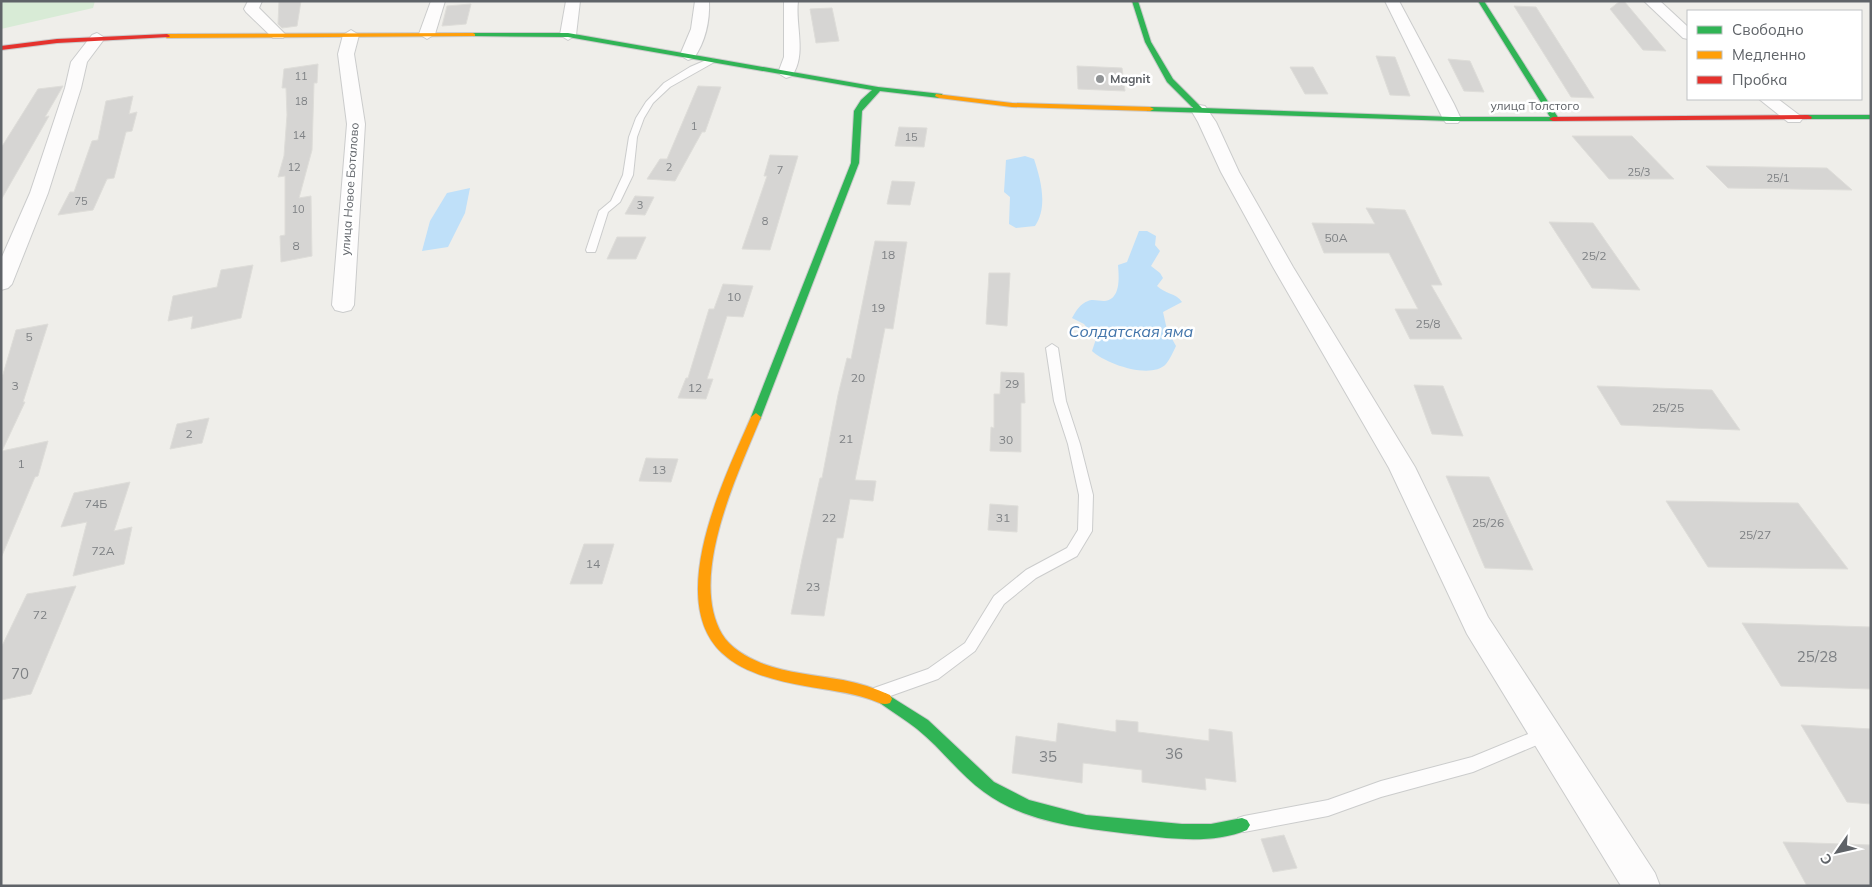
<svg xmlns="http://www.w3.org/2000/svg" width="1872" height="887" viewBox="0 0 1872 887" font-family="Mulish,sans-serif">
	<rect width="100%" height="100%" fill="#efeeea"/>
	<polygon fill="#d8ebd6" points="1,1 95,1 93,8 1,29"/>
	<g fill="#bfe0f9">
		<path d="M1025,156L1034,159C1041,180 1048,207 1035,226L1016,228L1009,224L1010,197L1004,192L1006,160Z"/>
		<polygon points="470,188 465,213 448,247 422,251 430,221 447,193"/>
		<path d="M1139,231H1147L1156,236L1155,245L1160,251L1151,266L1160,273L1163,278L1157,286C1165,294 1176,293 1182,302L1163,312L1167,330L1176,346C1173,352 1170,359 1166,364C1151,380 1106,364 1092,351L1096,339L1084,324L1072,318C1076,311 1080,304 1088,301C1092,299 1099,301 1104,301C1121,300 1119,277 1118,265L1127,262Z"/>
	</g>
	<g fill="#d6d5d3" stroke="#deddd9">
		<polygon points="279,1 301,1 297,26 282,28 278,24"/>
		<polygon points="1620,1 1624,1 1666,51 1643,50 1610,9"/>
		<polygon points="471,4 466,24 442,26 447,6"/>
		<polygon points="1514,6 1536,7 1594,98 1571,97"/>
		<polygon points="832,8 839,41 816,43 810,9"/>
		<polygon points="1376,56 1395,57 1410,96 1390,95"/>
		<polygon points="1448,59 1470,61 1484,92 1464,91"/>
		<polygon points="318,64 317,83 314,83 312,150 299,198 311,196 312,256 281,262 280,236 285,235 285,176 278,177 284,156 287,115 286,88 282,88 284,69"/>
		<polygon points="1077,66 1122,68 1125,91 1078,89"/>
		<polygon points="1290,67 1313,67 1328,94 1305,94"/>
		<polygon points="63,86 45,117 49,116 1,200 1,148 38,89"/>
		<polygon points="698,86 721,87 705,132 702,132 675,181 647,179 660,159 667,159"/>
		<polygon points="133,96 129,114 137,112 132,131 126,132 114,178 107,179 93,210 58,215 70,192 74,192 92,141 98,140 106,101"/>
		<polygon points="899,127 927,128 924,147 895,146"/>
		<polygon points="1572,136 1632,136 1674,179 1609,179"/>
		<polygon points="770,155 798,156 770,250 742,249 767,176 764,176"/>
		<polygon points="1706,166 1827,168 1852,190 1728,188"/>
		<polygon points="892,181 915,182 910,205 887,204"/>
		<polygon points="635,196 654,197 645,215 625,214"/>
		<polygon points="1366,208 1405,210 1442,285 1431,285 1462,339 1410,339 1395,309 1418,309 1389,253 1324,253 1312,223 1375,224"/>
		<polygon points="1549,222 1593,223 1640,290 1592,288"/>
		<polygon points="617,237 646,237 636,259 607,259"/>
		<polygon points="875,241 907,242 893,329 885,328 855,480 876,481 873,501 850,499 843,538 837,538 824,616 791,614 802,559 820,478 822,478 838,395 847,358 851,359"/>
		<polygon points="253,265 241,318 191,329 193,316 168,321 173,296 217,287 221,270"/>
		<polygon points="989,273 1010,273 1007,326 986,324"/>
		<polygon points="723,284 753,286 743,317 727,316 707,379 713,379 706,399 678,398 686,378 688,378 709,309 714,309"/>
		<polygon points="48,324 23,402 25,402 2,451 48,441 38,476 35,477 1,558 1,381 16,330"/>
		<polygon points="1001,372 1024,373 1025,403 1021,403 1021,452 990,451 991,427 994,428 994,394 1000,394"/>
		<polygon points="1414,385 1443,386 1463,436 1432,434"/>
		<polygon points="1597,386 1712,390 1740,430 1621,425"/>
		<polygon points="209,418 202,443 170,449 177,424"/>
		<polygon points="646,458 678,459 671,482 639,481"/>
		<polygon points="1446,476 1489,477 1533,570 1485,568"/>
		<polygon points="130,482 114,531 132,527 124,564 73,576 87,522 61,527 74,493"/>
		<polygon points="1666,501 1798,503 1848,569 1708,567"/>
		<polygon points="990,504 1018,506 1017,532 988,530"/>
		<polygon points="584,544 614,544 602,584 570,584"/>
		<polygon points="76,586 31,694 1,700 1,648 27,594"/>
		<polygon points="1742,623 1871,627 1871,689 1781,686"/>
		<polygon points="1116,720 1138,722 1138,732 1209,741 1209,729 1232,732 1236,782 1205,778 1206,790 1142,782 1142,770 1083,763 1082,783 1012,773 1016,736 1056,742 1058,723 1116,732"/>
		<polygon points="1801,725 1871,729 1871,804 1847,802"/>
		<polygon points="1284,835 1297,868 1273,872 1261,839"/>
		<polygon points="1783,842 1871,845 1871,886 1807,886"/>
	</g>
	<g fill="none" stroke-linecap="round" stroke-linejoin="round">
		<defs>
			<g id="lane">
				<polygon points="711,58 718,60 670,87 653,103 644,118 637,137 633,175 620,202 608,212 596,250 595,252 587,252 586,250 599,211 611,201 623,175 629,137 636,118 646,102 664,83 690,67"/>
				<polygon points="1052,344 1058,348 1066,401 1080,444 1093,495 1092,531 1077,556 1036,578 1004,604 975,651 938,679 879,700 874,698 871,693 874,688 928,669 965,643 994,596 1026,570 1067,548 1078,530 1079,495 1068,444 1054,401 1046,348"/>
				<polygon points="1545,727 1551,729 1553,734 1551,739 1473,772 1381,797 1328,816 1244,832 1238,830 1235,824 1238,818 1244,816 1328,800 1381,781 1472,757"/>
			</g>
			<g id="street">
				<polygon points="248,1 262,1 259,8 286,35 283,38 273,38 246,12 244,9"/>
				<polygon points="431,1 445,1 435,34 427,39 419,34"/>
				<polygon points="566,1 580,1 576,35 568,40 560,35"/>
				<path d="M695,1H709C710,21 705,42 694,58L688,60L680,55L691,29Z"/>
				<path d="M784,1H798C795,26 807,54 792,76L786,78L778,73L784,57Z"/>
				<polygon points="1385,1 1399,1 1454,104 1461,119 1458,123 1446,123 1443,119"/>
				<polygon points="1644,1 1660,1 1688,27 1688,39 1683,38"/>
				<polygon points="351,30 359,35 354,54 365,124 354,305 351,310 343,312 335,310 332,305 347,124 338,54 343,35"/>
				<polygon points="97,33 105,38 87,62 81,88 48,193 12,284 8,288 1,290 1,259 30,193 65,88 71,62 92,35"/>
				<polygon points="1759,99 1778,99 1803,118 1800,122 1788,122"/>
				<polygon points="1199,105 1205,106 1216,122 1239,172 1293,267 1415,467 1488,617 1655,873 1660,886 1621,886 1467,634 1389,468 1273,267 1221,172 1198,122 1191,110 1193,106"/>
			</g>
			<g id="fast">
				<polygon points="1132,1 1138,1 1151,42 1173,79 1202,108 1452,117 1550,117 1478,1 1484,1 1559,119 1555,121 1452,121 1147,111 1147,107 1150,107 1193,108 1167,82 1145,42"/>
				<polygon points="473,33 568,33 878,87 942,94 943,96 939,98 880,91 862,111 859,163 760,420 752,420 751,417 851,163 854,111 861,100 872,90 568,37 471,36 471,34"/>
				<polygon points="1805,115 1871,115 1871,119 1808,119 1804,117"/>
				<path d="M885,693L928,720L994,782L1029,800L1086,815L1182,824H1211L1242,818L1247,820L1250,825L1247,830C1213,844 1174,839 1139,835C1087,829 1027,824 984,792C959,774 941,748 917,729C906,720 892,712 880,703L878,699L880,695Z"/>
			</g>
			<g id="slow">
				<polygon points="473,33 475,34 475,36 167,38 164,36 167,34"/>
				<polygon points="936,94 1012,103 1150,107 1154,109 1150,111 1012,107 939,98 935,96"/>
				<path d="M756,413L761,417C738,474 688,576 722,634C730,648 747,657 761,663C787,673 816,675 843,680C859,683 875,688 890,695L892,699L890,703C882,706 876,701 869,699C848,692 827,690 805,686C777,681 743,673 722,653C664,599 726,475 751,417Z"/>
			</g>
			<g id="jam">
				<polygon points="167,34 170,36 169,37 57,43 1,50 1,46 57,39"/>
				<polygon points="1808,115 1812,117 1811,119 1553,121 1549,119 1553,117"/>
			</g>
		</defs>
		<use href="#lane" stroke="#cbcccc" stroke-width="2"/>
		<use href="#street" stroke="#cbcccc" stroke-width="2"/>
		<use href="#fast" stroke="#cacacb" stroke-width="2"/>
		<use href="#slow" stroke="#cacacb" stroke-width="2"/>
		<use href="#jam" stroke="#cacacb" stroke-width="2"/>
		<use href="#lane" fill="#fdfcfc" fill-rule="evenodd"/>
		<use href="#street" fill="#fdfcfc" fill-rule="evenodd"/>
		<use href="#fast" fill="#30b455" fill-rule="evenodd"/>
		<use href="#slow" fill="#ff9f0a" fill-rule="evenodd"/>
		<use href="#jam" fill="#e5322d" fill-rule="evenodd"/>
	</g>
	<circle fill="#919496" stroke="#fff" stroke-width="2" cx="1100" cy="79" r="5"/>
	<g text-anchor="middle" stroke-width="5" stroke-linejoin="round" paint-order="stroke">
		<g font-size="11" fill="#7e8184">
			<text x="301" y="80">11</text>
			<text x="301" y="105">18</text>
			<text x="694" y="130">1</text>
			<text x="299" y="139">14</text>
			<text x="911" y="141">15</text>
			<text x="294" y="171">12</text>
			<text x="669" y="171">2</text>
			<text x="780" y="174">7</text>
			<text x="1639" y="176">25/3</text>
			<text x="1778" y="182">25/1</text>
			<text x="81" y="205">75</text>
			<text x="640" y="209">3</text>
			<text x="298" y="213">10</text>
			<text x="765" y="225">8</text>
		</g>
		<g font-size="12" font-weight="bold" fill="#5f6368" stroke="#fff" text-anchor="start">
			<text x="1110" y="83">Magnit</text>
		</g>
		<g font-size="12" fill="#5f6368" stroke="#fff">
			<text x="1535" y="110">улица Толстого</text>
			<text transform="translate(350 189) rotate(-86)" y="4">улица Новое Боталово</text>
		</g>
		<g font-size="12" fill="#7e8184">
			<text x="1336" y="242">50А</text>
			<text x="296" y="250">8</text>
			<text x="888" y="259">18</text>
			<text x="1594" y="260">25/2</text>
			<text x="734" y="301">10</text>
			<text x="878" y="312">19</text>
			<text x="1428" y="328">25/8</text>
			<text x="29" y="341">5</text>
			<text x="858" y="382">20</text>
			<text x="1012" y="388">29</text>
			<text x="15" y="390">3</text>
			<text x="695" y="392">12</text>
			<text x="1668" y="412">25/25</text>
			<text x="189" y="438">2</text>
			<text x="846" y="443">21</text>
			<text x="1006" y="444">30</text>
			<text x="21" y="468">1</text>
			<text x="659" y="474">13</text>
			<text x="96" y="508">74Б</text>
			<text x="829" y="522">22</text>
			<text x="1003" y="522">31</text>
			<text x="1488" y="527">25/26</text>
			<text x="1755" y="539">25/27</text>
			<text x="103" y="555">72А</text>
			<text x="593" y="568">14</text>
			<text x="813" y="591">23</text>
			<text x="40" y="619">72</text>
		</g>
		<g font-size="15" fill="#7e8184">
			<text x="1817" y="662">25/28</text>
			<text x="20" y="679">70</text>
			<text x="1174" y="759">36</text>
			<text x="1048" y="762">35</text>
		</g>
		<g font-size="16" font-style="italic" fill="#4174aa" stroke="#fff">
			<text x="1131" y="337">Солдатская яма</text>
		</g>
	</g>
	<rect width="1872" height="887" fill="none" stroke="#5f6368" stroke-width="5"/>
	<rect x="1687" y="10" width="175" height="90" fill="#ffffff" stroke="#bfc1c3"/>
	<rect x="1697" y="26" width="25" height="8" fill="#30b455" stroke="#bfc1c3"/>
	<text x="1732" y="35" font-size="15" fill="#5f6368">Свободно</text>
	<rect x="1697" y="51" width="25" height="8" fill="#ff9f0a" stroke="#bfc1c3"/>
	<text x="1732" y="60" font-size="15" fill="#5f6368">Медленно</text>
	<rect x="1697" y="76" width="25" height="8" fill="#e5322d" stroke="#bfc1c3"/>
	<text x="1732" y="85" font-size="15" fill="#5f6368">Пробка</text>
	<g transform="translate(1837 852) rotate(236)" stroke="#ffffff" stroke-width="4" paint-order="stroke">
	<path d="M0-4L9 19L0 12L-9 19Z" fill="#5f6368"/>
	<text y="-8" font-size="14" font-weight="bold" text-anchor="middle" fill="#5f6368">С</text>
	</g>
</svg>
